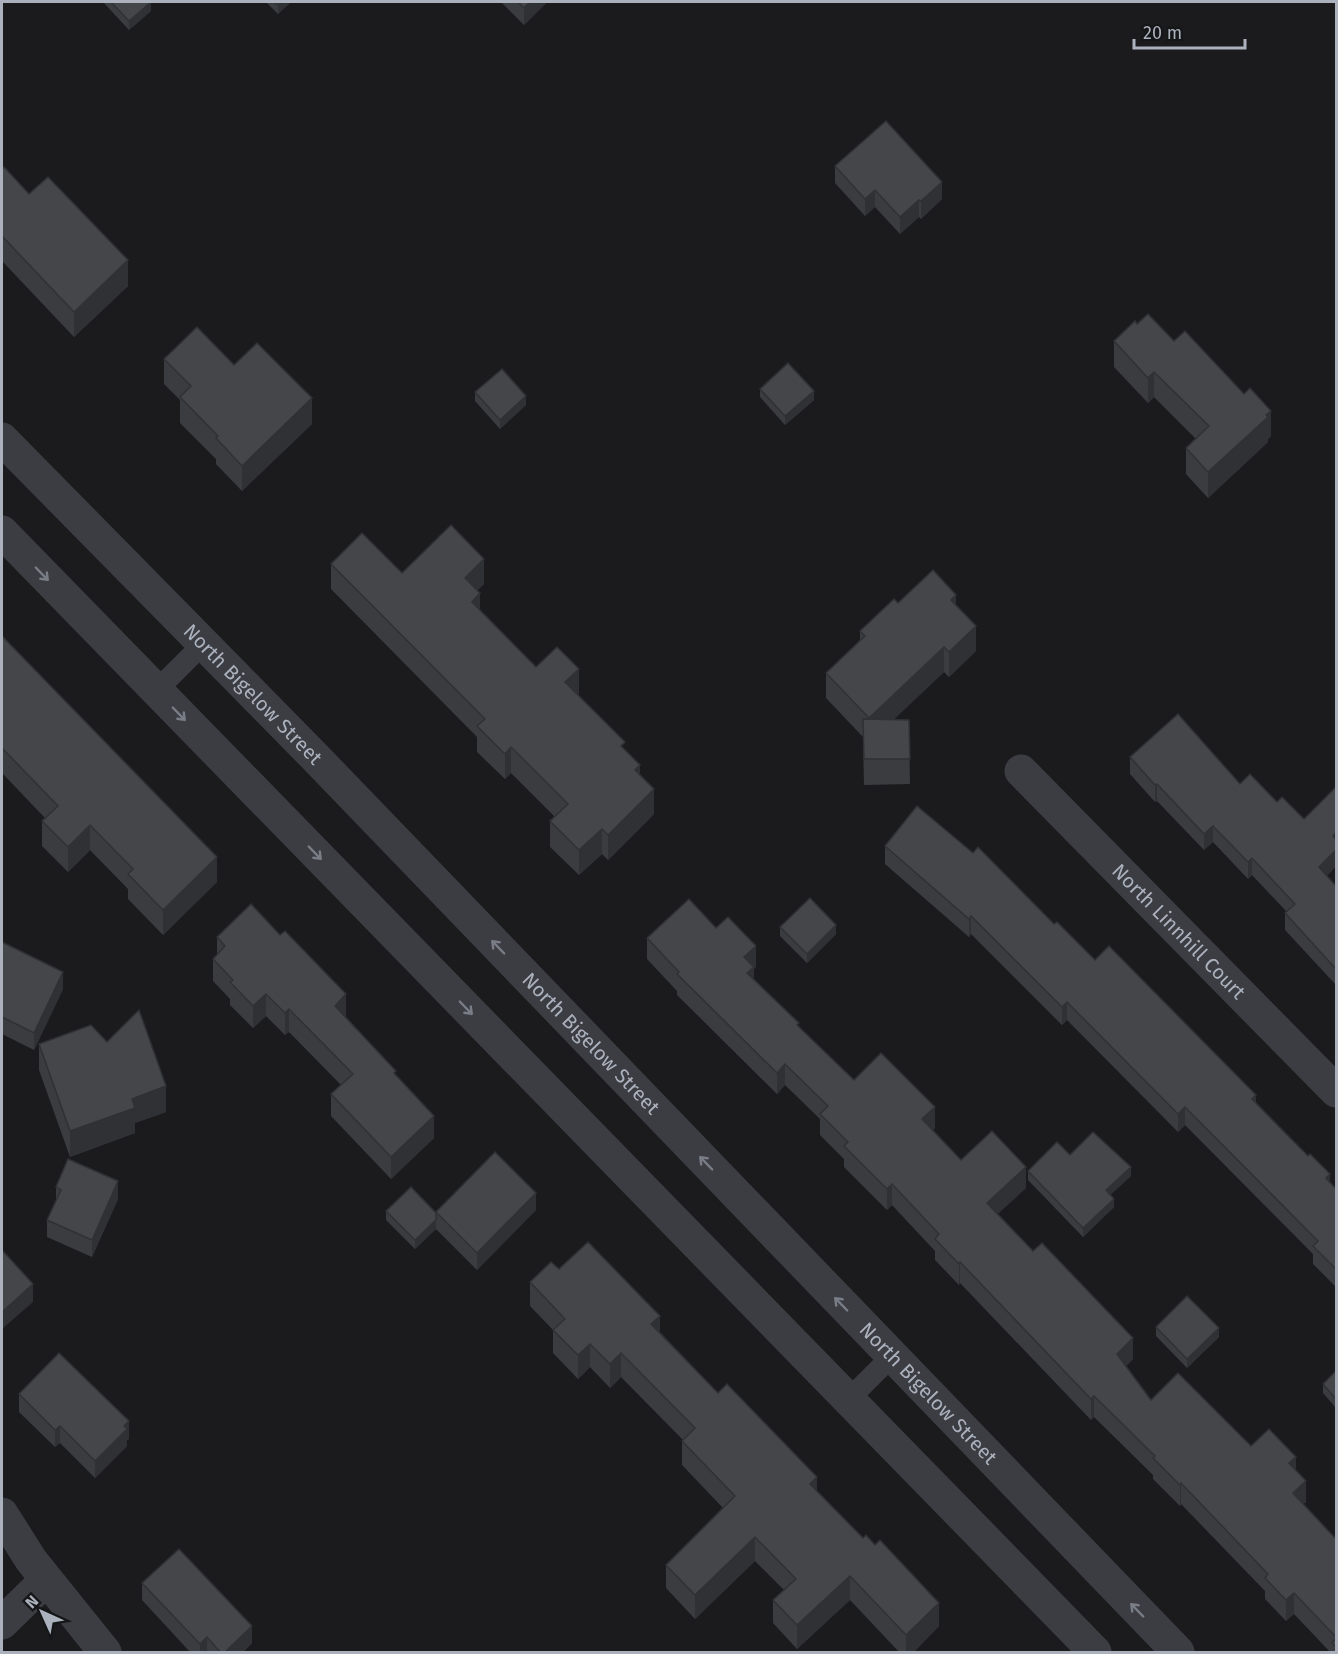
<svg xmlns="http://www.w3.org/2000/svg" width="1338" height="1654" viewBox="0 0 1338 1654" font-family="'Fira Sans',sans-serif">
	<rect width="100%" height="100%" fill="#1b1b1d"/>
	<g fill="none" stroke-linecap="round" stroke-linejoin="round">
		<g stroke="#3b3d43" stroke-width="21">
			<polyline points="156,691 203,644"/>
			<polyline points="848,1400 892,1356"/>
		</g>
		<g stroke="#3b3d43" stroke-width="33">
			<path id="s1" d="M2,439L313,755L1178,1652"/>
			<polyline points="2,532 1095,1652"/>
			<path id="s2" d="M1021,771L1336,1091"/>
			<polyline points="2,1514 31,1560 105,1652"/>
			<polyline points="2,1623 46,1580"/>
		</g>
	</g>
	<g fill="#3a3c40">
		<polygon points="103,2 151,2 151,11 129,30"/>
		<polygon points="266,2 291,2 278,14"/>
		<polygon points="501,2 547,2 524,25"/>
		<polygon points="835,166 942,199 921,219 919,217 900,234 875,207 865,216 835,183"/>
		<polygon points="2,169 128,286 74,337 2,261"/>
		<polygon points="1137,324 1174,341 1271,436 1268,439 1268,442 1208,498 1186,474 1186,448 1196,439 1154,397 1148,403 1114,367 1114,341"/>
		<polygon points="164,359 234,365 312,424 242,491 216,464 216,459 180,423 180,400 164,384"/>
		<polygon points="760,389 814,400 785,425 760,397"/>
		<polygon points="475,392 526,405 500,429 475,401"/>
		<polygon points="331,564 484,584 477,590 480,610 536,667 579,694 578,695 625,750 640,775 654,814 608,860 602,854 579,875 550,847 550,821 555,817 511,773 505,779 477,752 477,737 331,589"/>
		<polygon points="898,603 956,605 976,651 949,677 944,672 894,719 909,720 910,784 864,785 863,737 826,698 826,673 860,640 860,631"/>
		<polygon points="2,636 217,882 163,935 128,899 128,889 90,850 68,872 42,846 42,821 45,818 2,773"/>
		<polygon points="1130,757 1240,784 1336,866 1327,876 1336,886 1336,985 1285,930 1285,913 1286,911 1252,875 1248,879 1213,842 1204,850 1157,801 1155,802 1130,774"/>
		<polygon points="885,846 1054,924 1256,1103 1336,1189 1336,1287 1313,1264 1313,1254 1185,1125 1178,1132 1067,1020 1062,1025 971,934 969,937 885,864"/>
		<polygon points="780,927 836,934 807,963 780,936"/>
		<polygon points="716,928 756,967 754,969 754,979 799,1027 854,1080 935,1128 933,1130 961,1160 1026,1188 997,1214 1133,1359 1126,1366 1151,1400 1251,1446 1296,1470 1306,1502 1303,1504 1336,1539 1336,1653 1331,1653 1294,1614 1286,1621 1265,1599 1265,1591 1181,1504 1180,1506 1153,1479 1153,1475 1094,1417 1091,1420 960,1283 959,1285 935,1260 935,1251 892,1205 887,1210 844,1167 844,1159 820,1135 820,1119 785,1085 777,1094 677,995 677,991 647,959 647,938"/>
		<polygon points="217,937 346,1017 396,1075 434,1138 391,1179 331,1116 331,1094 341,1085 289,1032 285,1035 266,1016 253,1028 230,1005 230,999 213,981 213,959 217,955"/>
		<polygon points="2,942 63,989 34,1050 2,1034"/>
		<polygon points="39,1044 166,1112 135,1123 135,1133 70,1157 39,1070"/>
		<polygon points="1070,1155 1131,1176 1110,1195 1114,1207 1083,1237 1028,1180 1028,1171"/>
		<polygon points="56,1187 118,1199 92,1257 47,1237 47,1220 56,1201"/>
		<polygon points="536,1210 477,1270 436,1229 415,1249 386,1220 386,1211 436,1213"/>
		<polygon points="559,1269 660,1332 718,1393 817,1492 939,1626 913,1653 900,1653 850,1600 797,1649 773,1623 773,1600 784,1590 755,1561 695,1619 666,1588 666,1565 723,1508 682,1465 682,1441 683,1440 621,1377 610,1388 590,1367 578,1379 553,1353 553,1330 530,1306 530,1282"/>
		<polygon points="1156,1327 1219,1337 1187,1368 1156,1336"/>
		<polygon points="1336,1371 1336,1408 1323,1393 1323,1384"/>
		<polygon points="19,1394 129,1439 127,1440 127,1446 95,1478 60,1443 55,1447 19,1412"/>
		<polygon points="142,1583 252,1643 242,1653 191,1653 142,1600"/>
	</g>
	<g fill="#303134">
		<polygon points="151,2 151,11 129,30 129,21"/>
		<polygon points="281,2 291,2 278,14 278,5"/>
		<polygon points="530,2 547,2 524,25 524,8"/>
		<polygon points="942,182 942,199 921,219 921,201"/>
		<polygon points="875,190 875,207 865,216 865,199"/>
		<polygon points="919,200 919,217 900,234 900,217"/>
		<polygon points="128,260 128,286 74,337 74,312"/>
		<polygon points="1154,372 1154,397 1148,403 1148,378"/>
		<polygon points="814,391 814,400 785,425 785,416"/>
		<polygon points="526,396 526,405 500,429 500,420"/>
		<polygon points="312,398 312,424 242,491 242,466"/>
		<polygon points="1271,411 1271,436 1268,439 1268,442 1208,498 1208,472"/>
		<polygon points="484,559 484,584 465,603 465,578"/>
		<polygon points="480,593 480,619 472,602"/>
		<polygon points="956,595 956,620 951,600"/>
		<polygon points="976,626 976,651 949,677 949,652"/>
		<polygon points="944,647 944,672 869,743 869,718"/>
		<polygon points="579,669 579,694 565,707 565,682"/>
		<polygon points="511,747 511,773 505,779 505,754"/>
		<polygon points="640,765 640,790 635,770"/>
		<polygon points="1157,784 1157,801 1155,802 1155,785"/>
		<polygon points="654,789 654,814 608,860 608,835"/>
		<polygon points="90,825 90,850 68,872 68,847"/>
		<polygon points="1213,826 1213,842 1204,850 1204,834"/>
		<polygon points="602,829 602,854 579,875 579,850"/>
		<polygon points="1336,832 1336,848 1333,836"/>
		<polygon points="1336,850 1336,866 1319,884 1319,867"/>
		<polygon points="217,857 217,882 163,935 163,910"/>
		<polygon points="1252,858 1252,875 1248,879 1248,862"/>
		<polygon points="971,916 971,934 969,937 969,919"/>
		<polygon points="836,925 836,934 807,963 807,954"/>
		<polygon points="756,946 756,967 754,969 754,988 747,994 744,957"/>
		<polygon points="63,972 63,989 34,1050 34,1033"/>
		<polygon points="266,994 266,1016 253,1028 253,1006"/>
		<polygon points="346,994 346,1017 335,1028 335,1006"/>
		<polygon points="1067,1002 1067,1020 1062,1025 1062,1007"/>
		<polygon points="289,1009 289,1032 285,1035 285,1013"/>
		<polygon points="785,1064 785,1085 777,1094 777,1073"/>
		<polygon points="166,1086 166,1112 135,1123 135,1133 70,1157 70,1131 132,1099"/>
		<polygon points="1256,1095 1256,1113 1252,1099"/>
		<polygon points="935,1107 935,1128 922,1140 922,1119"/>
		<polygon points="1185,1107 1185,1125 1178,1132 1178,1114"/>
		<polygon points="434,1116 434,1138 391,1179 391,1157"/>
		<polygon points="1026,1167 1026,1188 987,1224 987,1203"/>
		<polygon points="1131,1167 1131,1176 1106,1199 1106,1190"/>
		<polygon points="1330,1174 1330,1192 1326,1178"/>
		<polygon points="118,1181 118,1199 92,1257 92,1240"/>
		<polygon points="892,1184 892,1205 887,1210 887,1189"/>
		<polygon points="536,1193 536,1210 477,1270 477,1253"/>
		<polygon points="1114,1199 1114,1207 1083,1237 1083,1228"/>
		<polygon points="436,1220 436,1229 415,1249 415,1240"/>
		<polygon points="960,1262 960,1283 959,1285 959,1264"/>
		<polygon points="33,1284 33,1302 2,1329 2,1312"/>
		<polygon points="660,1316 660,1339 651,1324"/>
		<polygon points="1219,1328 1219,1337 1187,1368 1187,1359"/>
		<polygon points="1133,1338 1133,1359 1117,1375 1117,1354"/>
		<polygon points="590,1344 590,1367 578,1379 578,1355"/>
		<polygon points="621,1353 621,1377 610,1388 610,1364"/>
		<polygon points="1094,1396 1094,1417 1091,1420 1091,1399"/>
		<polygon points="129,1421 129,1439 127,1440 127,1446 95,1478 95,1461"/>
		<polygon points="60,1426 60,1443 55,1447 55,1430"/>
		<polygon points="1296,1457 1296,1478 1289,1463"/>
		<polygon points="817,1477 817,1501 810,1484"/>
		<polygon points="1306,1481 1306,1502 1293,1514 1293,1493"/>
		<polygon points="1181,1483 1181,1504 1180,1506 1180,1485"/>
		<polygon points="755,1537 755,1561 695,1619 695,1595"/>
		<polygon points="850,1576 850,1600 797,1649 797,1625"/>
		<polygon points="1294,1593 1294,1614 1286,1621 1286,1600"/>
		<polygon points="939,1603 939,1626 913,1653 906,1653 906,1635"/>
		<polygon points="252,1626 252,1643 242,1653 224,1653"/>
		<polygon points="207,1637 207,1653 200,1653 200,1644"/>
	</g>
	<g fill="#44464a" stroke="#303134" stroke-width="1.5">
		<polygon points="111,2 151,2 129,21"/>
		<polygon points="274,2 281,2 278,5"/>
		<polygon points="518,2 530,2 524,8"/>
		<polygon points="886,121 942,182 921,201 919,200 900,217 875,190 865,199 835,166"/>
		<polygon points="4,167 29,194 48,177 128,260 74,312 2,236 2,169"/>
		<polygon points="1148,314 1174,341 1185,331 1244,394 1250,388 1271,411 1266,415 1268,417 1208,472 1186,448 1209,426 1154,372 1148,378 1114,341 1135,321 1137,324"/>
		<polygon points="197,327 234,365 257,343 312,398 242,466 216,438 218,436 180,397 191,386 164,359"/>
		<polygon points="788,363 814,391 785,416 760,389"/>
		<polygon points="502,369 526,396 500,420 475,392"/>
		<polygon points="451,525 484,559 465,578 480,593 472,602 536,667 557,647 579,669 565,682 625,742 621,746 640,765 635,770 654,789 608,835 602,829 579,850 550,821 568,804 511,747 505,754 477,726 485,719 331,564 362,533 402,573"/>
		<polygon points="933,570 956,595 951,600 976,626 949,652 944,647 869,718 826,673 865,636 860,631 894,599 898,603"/>
		<polygon points="2,636 217,857 163,910 128,874 133,869 90,825 68,847 42,821 58,806 2,748"/>
		<polygon points="1178,714 1240,784 1250,774 1277,802 1282,797 1304,819 1336,787 1336,832 1333,836 1336,840 1336,850 1319,867 1336,886 1336,969 1285,913 1295,904 1252,858 1248,862 1213,826 1204,834 1157,784 1155,785 1130,757"/>
		<polygon points="863,719 909,720 910,759 864,759"/>
		<polygon points="917,806 973,853 978,847 1054,924 1057,922 1095,960 1109,946 1256,1095 1252,1099 1308,1156 1310,1154 1330,1174 1326,1178 1336,1189 1336,1269 1313,1246 1318,1241 1185,1107 1178,1114 1067,1002 1062,1007 971,916 969,919 885,846"/>
		<polygon points="810,898 836,925 807,954 780,927"/>
		<polygon points="689,899 716,928 728,917 756,946 744,957 754,967 747,973 799,1023 797,1025 854,1080 881,1053 935,1107 922,1119 961,1160 992,1131 1026,1167 987,1203 1033,1251 1042,1243 1133,1338 1117,1354 1151,1400 1178,1373 1251,1446 1269,1429 1296,1457 1289,1463 1306,1481 1293,1493 1336,1539 1336,1637 1294,1593 1286,1600 1265,1578 1268,1574 1181,1483 1180,1485 1153,1458 1155,1456 1094,1396 1091,1399 960,1262 959,1264 935,1239 939,1234 892,1184 887,1189 844,1146 848,1142 820,1114 828,1106 785,1064 777,1073 677,974 679,972 647,938"/>
		<polygon points="251,904 280,935 285,931 346,994 335,1006 396,1071 394,1073 434,1116 391,1157 331,1094 353,1074 289,1009 285,1013 266,994 253,1006 230,982 233,980 213,959 225,946 217,937"/>
		<polygon points="2,942 63,972 34,1033 2,1017"/>
		<polygon points="139,1010 166,1086 132,1099 135,1108 70,1131 39,1044 91,1025 107,1042"/>
		<polygon points="1093,1132 1131,1167 1106,1190 1114,1199 1083,1228 1028,1171 1057,1142 1070,1155"/>
		<polygon points="495,1152 536,1193 477,1253 436,1212"/>
		<polygon points="68,1159 118,1181 92,1240 47,1220 61,1190 56,1187"/>
		<polygon points="411,1187 436,1213 436,1220 415,1240 386,1211"/>
		<polygon points="588,1242 660,1316 651,1324 718,1393 727,1384 817,1477 810,1484 863,1538 866,1535 875,1545 880,1540 939,1603 906,1635 850,1576 797,1625 773,1600 796,1579 755,1537 695,1595 666,1565 735,1496 682,1441 695,1428 621,1353 610,1364 590,1344 578,1355 553,1330 565,1319 530,1282 551,1262 559,1269"/>
		<polygon points="2,1250 33,1284 2,1312"/>
		<polygon points="1187,1296 1219,1328 1187,1359 1156,1327"/>
		<polygon points="59,1353 129,1421 124,1426 127,1429 95,1461 60,1426 55,1430 19,1394"/>
		<polygon points="1336,1371 1336,1399 1323,1384"/>
		<polygon points="179,1549 252,1626 224,1653 221,1653 207,1637 200,1644 142,1583"/>
		<polygon points="1336,1638 1336,1647 1332,1643"/>
	</g>
	<defs><path id="oneway-shaft" d="M-6 0H5M1.5-3L5.5 0L1.5 3" fill="none" stroke-width="1.6" stroke-linecap="round" stroke-linejoin="round" transform="scale(1.5)"/></defs>
	<g stroke="#797d86">
		<use href="#oneway-shaft" transform="translate(42 574) rotate(46)"/>
		<use href="#oneway-shaft" transform="translate(179 714) rotate(46)"/>
		<use href="#oneway-shaft" transform="translate(315 853) rotate(46)"/>
		<use href="#oneway-shaft" transform="translate(498 947) rotate(-134)"/>
		<use href="#oneway-shaft" transform="translate(466 1008) rotate(46)"/>
		<use href="#oneway-shaft" transform="translate(706 1163) rotate(-134)"/>
		<use href="#oneway-shaft" transform="translate(841 1304) rotate(-134)"/>
		<use href="#oneway-shaft" transform="translate(1137 1610) rotate(-134)"/>
	</g>
	<g text-anchor="middle" stroke-width="4.5" stroke-linejoin="round" paint-order="stroke">
		<g font-size="20" fill="#acb2bd" stroke="#151618">
			<text dy="7" stroke="none"><textPath href="#s1" startOffset="358">North Bigelow Street</textPath></text>
			<text dy="7" stroke="none"><textPath href="#s2" startOffset="225">North Linnhill Court</textPath></text>
			<text dy="7" stroke="none"><textPath href="#s1" startOffset="844">North Bigelow Street</textPath></text>
			<text dy="7" stroke="none"><textPath href="#s1" startOffset="1330">North Bigelow Street</textPath></text>
		</g>
	</g>
	<rect width="1338" height="1654" fill="none" stroke="#acb2bd" stroke-width="6"/>
	<g transform="translate(42 1612) rotate(315)" stroke="#151618" stroke-width="4.5" paint-order="stroke">
	<path d="M0-4.5L10 22L0 15L-10 22Z" fill="#acb2bd"/>
	<text y="-9" font-size="16" font-weight="bold" text-anchor="middle" fill="#acb2bd">N</text>
	</g>
	<path d="M1134 39v9h111v-9" fill="none" stroke="#acb2bd" stroke-width="3"/>
	<text x="1143" y="39" font-size="18" fill="#acb2bd" stroke="#151618" stroke-width="4.5" paint-order="stroke">20 m</text>
</svg>
